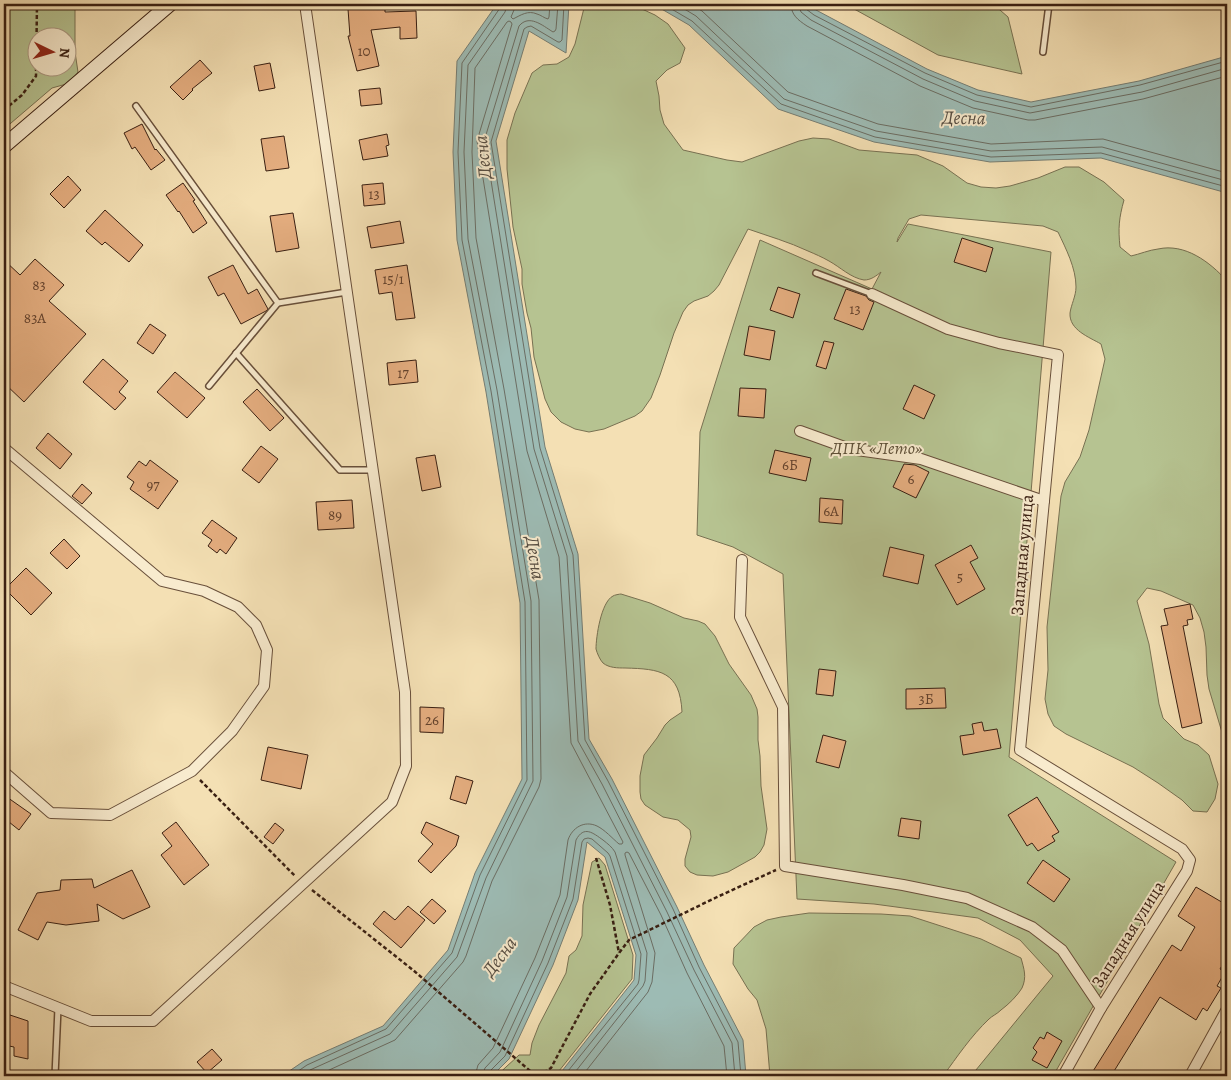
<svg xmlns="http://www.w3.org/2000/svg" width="1231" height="1080" viewBox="0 0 1231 1080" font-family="Alegreya,serif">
	<rect width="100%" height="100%" fill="#f4e0b4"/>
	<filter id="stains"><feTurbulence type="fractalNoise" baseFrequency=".004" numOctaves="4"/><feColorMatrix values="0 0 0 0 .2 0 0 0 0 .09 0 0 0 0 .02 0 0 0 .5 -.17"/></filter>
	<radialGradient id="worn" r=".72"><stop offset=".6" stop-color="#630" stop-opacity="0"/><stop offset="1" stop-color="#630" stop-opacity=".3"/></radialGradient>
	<g fill="#b6c391" stroke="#787152" fill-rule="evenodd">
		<path d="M4,4H75V52L78,72L70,83L52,88L4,129ZM38,38H68V68H38Z"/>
		<path d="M585,4H631L655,15L668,24L685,48L680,63L667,70L656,81L659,96L660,110L664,124L683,150L727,160L742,162L799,141L813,138L829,139L859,150L917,155L943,166L967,183L981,187L996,188L1010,186L1038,178L1065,167H1079L1104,182L1124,200C1119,218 1118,228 1120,247L1131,256C1140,254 1149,250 1158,249C1185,243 1210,262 1227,281V749L1209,689L1207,675L1206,647L1204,632L1200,618L1193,605L1161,591L1147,588L1137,601L1149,644L1159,704L1163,718L1184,739L1198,745L1209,755L1218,784L1215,799L1207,812L1193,811L1182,800L1158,783L1133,767L1066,734L1054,726L1048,714L1045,699L1048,670L1047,627L1061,496L1065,482L1080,457L1089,430L1105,359L1101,344C1089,337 1069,330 1070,313C1071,305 1076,296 1076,287C1076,268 1066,249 1058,232L1043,226L921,215L909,219L898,238L897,242L908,224L1051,252L1009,757L1176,862L1053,1076H971L1053,976L1020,940L978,918L874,904L797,899L783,574L733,547L697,535L700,432L760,240L872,289L881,272C876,276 871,280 864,280C851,278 840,267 829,261C822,257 815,254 808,251C789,242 768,236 748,229L719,285L714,291L708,296L694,301L688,305L683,312L674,333L660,375L651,398L642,411L635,416L604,429L589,432L575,429L561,422L551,412L545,399L534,357L531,328L527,313L522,284V269L513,227L507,169V140L515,113L532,73L543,65L557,64L569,57L575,44Z"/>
		<polygon points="845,4 993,4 1008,17 1022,74 938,55"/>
		<path d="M621,594L650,603L684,618L698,621L705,624L715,636L729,664L751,695L757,709L758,717V740L760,756L761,786L767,829L764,845L760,852L755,857L728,872L713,876L697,875L690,872L685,866V859L691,837L690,830L678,820L663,817L645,805L641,799L640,792V776L644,755L657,738L665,725L670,720L682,712C680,671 660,669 625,668C618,668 609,668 603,663C600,660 597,653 596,649C596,637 601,602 613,596C614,595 620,594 621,594Z"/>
		<path d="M599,858L605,865L633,955L632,979L555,1076H497C504,1068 512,1062 519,1055H530L532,1043L539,1025L566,973L569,956L576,950L582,936L583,905L592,862Z"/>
		<path d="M809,913L881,914L910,916L981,939L1021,958C1024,969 1027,977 1022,988C1017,996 1009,1004 1001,1010C997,1014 992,1016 989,1019C971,1036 957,1057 943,1076H770L766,1029L757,1000L748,989L733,964L734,948L754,927L767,920L781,917Z"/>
	</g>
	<g fill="#9dbbb4" stroke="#757d73">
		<polygon points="497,4 569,4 566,53 529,31 496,141 545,447 578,554 589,739 612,779 677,907 704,965 743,1040 746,1076 558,1076 634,980 636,955 605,857 587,842 578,900 553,965 509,1059 492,1076 282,1076 304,1061 383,1026 448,950 475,873 522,779 520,603 486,392 457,240 453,152 457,61"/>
		<polygon points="653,4 807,4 816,10 927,69 978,90 1031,102 1139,81 1227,56 1227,193 1101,158 990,162 874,142 778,109 689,25"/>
	</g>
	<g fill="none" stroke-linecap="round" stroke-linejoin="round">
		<g stroke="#6b6d63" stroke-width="1">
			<path d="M514,4V10L511,17L513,19C521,15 528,10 537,14C541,15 544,18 548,19L549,17L550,4"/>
			<path d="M558,4L556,29L555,31L553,32C542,25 529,14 519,26L485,138V143L534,449L567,556L578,741L602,784L667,912L694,970L732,1043L735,1076"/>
			<polyline points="564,4 562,40 560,42 558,42 531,26 527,27 524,29 491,142 540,448 573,555 585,740 608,781 673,909 699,967 738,1042 741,1076"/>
			<polyline points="663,4 692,21 781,104 875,137 991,157 1101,153 1227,187"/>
			<polyline points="676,4 696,16 784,99 876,131 991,151 1102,147 1227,181"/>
			<polyline points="691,4 702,11 788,92 878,124 991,144 1103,139 1227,173"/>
			<path d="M791,4C791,15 798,20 807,26L920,86L973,108L1028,120H1035L1143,99L1227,76"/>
			<polyline points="798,4 801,12 811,20 923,79 975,101 1030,113 1142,92 1227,68"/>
			<polyline points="805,4 806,9 814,15 925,73 977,95 1031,107 1140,85 1227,61"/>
			<polyline points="291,1076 307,1065 386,1029 452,953 480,875 527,780 525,602 491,391 462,240 458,152 462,63 500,8 500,4"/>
			<polyline points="302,1076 310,1070 390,1034 457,957 486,878 533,781 531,601 497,390 468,239 464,152 468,65 505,12 507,4"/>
			<path d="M316,1076L395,1040L463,962L466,956L492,881L539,787L541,779L539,600L504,389L476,238L472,152L475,68L507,22L509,21L511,22L512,24L477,141L527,451L559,557L571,743L623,842L622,844H619C612,838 605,830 597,826C584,820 572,828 568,840L560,895L535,958L493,1048L478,1065L475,1076"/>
			<path d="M482,1076L485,1068L500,1052L542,961L567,897L576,840C584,825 593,833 603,840C608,844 612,847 615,852L647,953L645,981L643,986L572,1076"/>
			<polyline points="489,1076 490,1071 505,1056 548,963 573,899 582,842 584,839 588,838 592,839 608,853 610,856 641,954 639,980 638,984 564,1076"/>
			<polyline points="582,1076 648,992 652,982 655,953 625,855 625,853 627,852 629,853 661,915 687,973 724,1046 727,1076"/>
		</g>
	</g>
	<g fill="#e4ad7f" stroke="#391f12">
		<polygon points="385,7 385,12 416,11 417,38 400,39 400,27 371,30 379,66 357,71 348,36 350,36 348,9"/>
		<polygon points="200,60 212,73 192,89 193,90 183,100 170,87"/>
		<polygon points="270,63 275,88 259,91 254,66"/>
		<polygon points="380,88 382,104 361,106 359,90"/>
		<polygon points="142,124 155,150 156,149 165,160 151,170 135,147 132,149 124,133"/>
		<polygon points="387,134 389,145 386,146 388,156 363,160 359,140"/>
		<polygon points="284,136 289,168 266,171 261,139"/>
		<polygon points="68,176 81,190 64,208 50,194"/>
		<polygon points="183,183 195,200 193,201 207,223 193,233 179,211 178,212 166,195"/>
		<polygon points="383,183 385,204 364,206 362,185"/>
		<polygon points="105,210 143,245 129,262 105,242 102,245 86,231"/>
		<polygon points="293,213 299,248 276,252 270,216"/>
		<polygon points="400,221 404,243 371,248 367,227"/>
		<polygon points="962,238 993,248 986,272 954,262"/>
		<polygon points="35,259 64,285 49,301 86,334 24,402 4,383 4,260 20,275"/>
		<polygon points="233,265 248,294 257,289 268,309 266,311 241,324 224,293 218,296 208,277"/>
		<polygon points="407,265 415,318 396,320 392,292 379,294 375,270"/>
		<polygon points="778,287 800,294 793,318 770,310"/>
		<polygon points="846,289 866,296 869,300 874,302 863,330 834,319"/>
		<polygon points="150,324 166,335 153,354 137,343"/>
		<polygon points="749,326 775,331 770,360 744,355"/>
		<polygon points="824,341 834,343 826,369 816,366"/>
		<polygon points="103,359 128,381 119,392 126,398 115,410 83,382"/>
		<polygon points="416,360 418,382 389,385 387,363"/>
		<polygon points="175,372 205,398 187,418 157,392"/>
		<polygon points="914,385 935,395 924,419 903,409"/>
		<polygon points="740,388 766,389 764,418 738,416"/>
		<polygon points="257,389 284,418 270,431 243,402"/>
		<polygon points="48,433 72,454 60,469 36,448"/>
		<polygon points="261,446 278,459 259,483 242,470"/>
		<polygon points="775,450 811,458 806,481 769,473"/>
		<polygon points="435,455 441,487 422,491 416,458"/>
		<polygon points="150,460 178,481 158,509 130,489 134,482 127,477 139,461 146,466"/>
		<polygon points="904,464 915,465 929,472 916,498 893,487"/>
		<polygon points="82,484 92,493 82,504 72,496"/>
		<polygon points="820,498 843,500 842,524 819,522"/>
		<polygon points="352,500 354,528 318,530 316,502"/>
		<polygon points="212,520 237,538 226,554 220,549 217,553 208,546 212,540 202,533"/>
		<polygon points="64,539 80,556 67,569 50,553"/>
		<polygon points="971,545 978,558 970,562 985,589 957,605 935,565"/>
		<polygon points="890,547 924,555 918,584 883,576"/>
		<polygon points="26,568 52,593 31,615 5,589"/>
		<polygon points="1190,604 1193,619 1187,620 1188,625 1183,626 1202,723 1182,728 1161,626 1168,625 1164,609"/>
		<polygon points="819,669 836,671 833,696 816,694"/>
		<polygon points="945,688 946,708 906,709 906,689"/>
		<polygon points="420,707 444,708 443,733 420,732"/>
		<polygon points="982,722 984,731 997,729 1001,748 963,755 960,736 974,734 972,724"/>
		<polygon points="823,735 846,741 839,768 816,762"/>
		<polygon points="268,747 308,755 301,789 261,780"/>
		<polygon points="456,776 473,781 466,804 450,799"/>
		<polygon points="4,795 31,814 19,830 4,818"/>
		<polygon points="1037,797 1059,832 1052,836 1055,841 1038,851 1032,843 1027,846 1008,815"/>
		<polygon points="901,818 921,821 919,839 898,836"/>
		<polygon points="176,822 209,865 184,885 161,855 172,846 162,833"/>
		<polygon points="426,822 459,836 456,846 431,873 418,861 433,844 421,833"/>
		<polygon points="275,823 284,830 273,844 264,837"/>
		<polygon points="1043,860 1070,879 1054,902 1027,883"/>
		<polygon points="132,870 150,907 123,919 97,904 99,921 66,925 47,922 38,940 18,930 37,893 60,890 61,880 92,879 94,888"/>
		<polygon points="1196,887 1225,904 1221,910 1227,914 1227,957 1220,969 1225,972 1217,986 1221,988 1207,1011 1203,1008 1196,1020 1160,997 1111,1076 1090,1076 1172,945 1181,951 1195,927 1178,916"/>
		<polygon points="432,899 446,911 434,924 420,912"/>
		<polygon points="408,906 425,920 401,948 373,924 384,911 395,920"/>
		<polygon points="4,1013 28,1021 28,1059 14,1056 14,1047 4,1045"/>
		<polygon points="1047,1032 1062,1041 1047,1068 1032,1060 1037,1052 1033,1048 1040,1037 1044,1039"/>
		<polygon points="212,1049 222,1060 207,1073 197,1062"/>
	</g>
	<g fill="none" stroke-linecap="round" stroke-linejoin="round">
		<defs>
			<g id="lane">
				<polyline points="1043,52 1049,4"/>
				<polyline points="136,106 278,303 347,292"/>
				<polyline points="816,273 872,294"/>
				<polyline points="236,353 340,470 373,470"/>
				<polyline points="209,386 278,303"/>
				<polyline points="55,1076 58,1008"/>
			</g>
			<g id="street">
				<polyline points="872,294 948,329 999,343 1058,355 1020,750 1182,849 1190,860 1187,871 1101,1008 1063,1076"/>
				<polyline points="800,431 850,449 921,459 1044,501"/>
				<polyline points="4,448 162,581 204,591 238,607 256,625 267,650 264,686 232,731 192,771 110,815 51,813 4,772"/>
				<polyline points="742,560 740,617 783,707 785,866 903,885 967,898 1032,927 1062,950 1101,1008"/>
				<polyline points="4,986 91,1021 153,1021 392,802 406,766 405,692 305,4"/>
				<polyline points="1190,1076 1227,1009"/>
			</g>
			<polyline id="secondary" points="4,146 170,4"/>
		</defs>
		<use href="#lane" stroke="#684f3a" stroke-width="8"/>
		<use href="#street" stroke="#684f3a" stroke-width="12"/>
		<use href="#secondary" stroke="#391f12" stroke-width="16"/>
		<g stroke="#391f12" stroke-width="2.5" stroke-dasharray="4 2.5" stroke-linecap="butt">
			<polyline points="4,110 22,95 36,76 37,4"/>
			<polyline points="200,780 296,877"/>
			<polyline points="596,858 610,905 619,953"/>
			<polyline points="312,890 413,970 536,1076"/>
			<polyline points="538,1076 551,1068 590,994 619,953 629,940 717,897 776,870"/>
		</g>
		<use href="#lane" stroke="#f8ebce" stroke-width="5"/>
		<use href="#street" stroke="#f8ebce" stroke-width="10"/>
		<use href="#secondary" stroke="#f8ebce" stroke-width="14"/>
	</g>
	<g text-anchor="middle" stroke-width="4" stroke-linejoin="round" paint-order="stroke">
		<g font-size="15" fill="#64422d">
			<text x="364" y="56">10</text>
			<text x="374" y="199">13</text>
			<text x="393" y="284">15/1</text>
			<text x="39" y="290">83</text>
			<text x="855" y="314">13</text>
			<text x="35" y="323">83А</text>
			<text x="403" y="378">17</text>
			<text x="790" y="470">6Б</text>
			<text x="911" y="484">6</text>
			<text x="153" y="490">97</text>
			<text x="831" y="516">6А</text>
			<text x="335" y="520">89</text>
			<text x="960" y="582">5</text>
			<text x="926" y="704">3Б</text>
			<text x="432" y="725">26</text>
		</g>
		<g font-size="18" font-style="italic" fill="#5e5038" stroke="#f8ebce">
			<text x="877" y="454">ДПК «Лето»</text>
		</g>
		<g font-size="18" fill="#391f12" stroke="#f8ebce">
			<text transform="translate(1022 555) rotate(-85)" y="6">Западная улица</text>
			<text transform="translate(1128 934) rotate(-58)" y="6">Западная улица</text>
		</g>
		<g font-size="19" font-style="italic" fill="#574e43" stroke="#f8ebce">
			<text transform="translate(964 117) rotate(1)" y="7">Десна</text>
			<text transform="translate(482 157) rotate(-96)" y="7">Десна</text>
			<text transform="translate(536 558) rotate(81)" y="7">Десна</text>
			<text transform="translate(499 956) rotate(-53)" y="7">Десна</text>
		</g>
	</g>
	<rect width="1231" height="1080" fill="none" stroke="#f4e0b4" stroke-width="20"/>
	<rect x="5" y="5" width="1221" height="1070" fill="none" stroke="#391f12" stroke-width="2.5"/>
	<rect x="10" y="10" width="1211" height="1060" fill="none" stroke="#391f12"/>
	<g transform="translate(52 52) rotate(95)"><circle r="24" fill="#f8ebce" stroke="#ac9983"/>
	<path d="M0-4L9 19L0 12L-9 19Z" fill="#8f2418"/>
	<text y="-8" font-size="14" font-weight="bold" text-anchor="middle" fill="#391f12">N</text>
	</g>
	<rect width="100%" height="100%" filter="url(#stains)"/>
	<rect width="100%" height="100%" fill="url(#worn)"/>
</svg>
